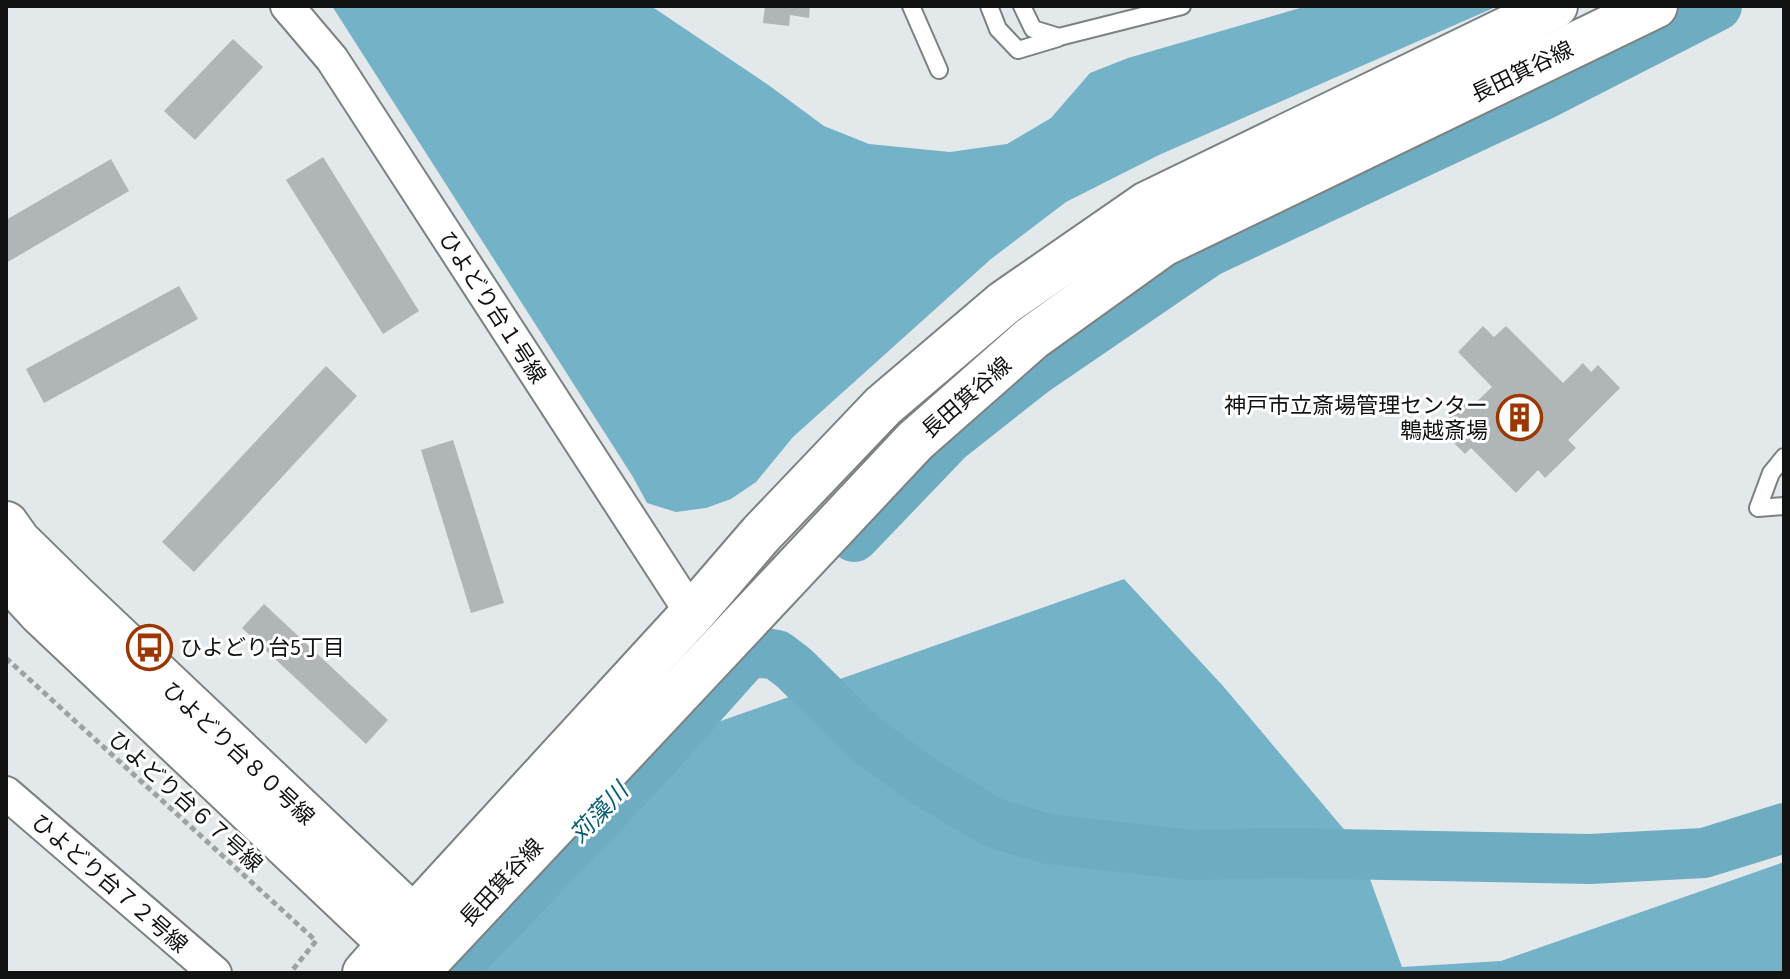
<svg xmlns="http://www.w3.org/2000/svg" width="1790" height="979" viewBox="0 0 1790 979" font-family="'Source Sans 3','Noto Sans JP',sans-serif">
	<rect width="100%" height="100%" fill="#e3e8ea"/>
	<g fill="#74b2c7">
		<polygon points="332,6 651,6 767,84 824,126 869,144 950,152 1007,144 1051,118 1090,73 1128,58 1307,6 1498,6 1159,155 1066,202 991,259 793,437 756,482 731,499 706,508 676,512 647,503 633,477"/>
		<polygon points="1124,579 1223,686 1358,846 1402,967 1501,961 1784,862 1784,973 378,973 528,789"/>
	</g>
	<g fill="none" stroke-linecap="round" stroke-linejoin="round">
		<g stroke="#6eacc1" stroke-width="50">
			<polyline points="854,537 949,438 1034,371 1208,252 1545,94 1717,6"/>
			<polyline points="749,654 764,653 777,655 794,668 868,741 928,784 994,823 1048,839 1191,855 1283,853 1590,859 1704,853 1784,828"/>
			<polyline points="449,973 637,777 754,646"/>
		</g>
	</g>
	<g fill="#b0b5b7">
		<polygon points="765,6 810,6 809,18 790,15 789,26 763,23"/>
		<polygon points="233,39 263,67 195,140 164,111"/>
		<polygon points="323,157 419,311 383,334 286,180"/>
		<polygon points="111,159 129,191 6,263 6,220"/>
		<polygon points="179,286 198,319 44,403 26,369"/>
		<polygon points="1483,326 1494,337 1506,326 1563,383 1583,363 1591,372 1598,365 1620,388 1568,440 1576,448 1545,478 1538,470 1516,493 1471,448 1465,454 1439,428 1464,402 1470,408 1492,387 1458,352"/>
		<polygon points="326,366 357,396 194,572 162,542"/>
		<polygon points="453,440 504,603 471,613 421,450"/>
		<polygon points="264,604 388,720 366,744 242,628"/>
	</g>
	<g fill="none" stroke-linecap="round" stroke-linejoin="round">
		<defs>
			<g id="lane">
				<polyline points="911,6 939,70"/>
				<polyline points="989,6 998,29 1018,50 1058,38"/>
				<polyline points="1022,6 1033,29 1059,37 1182,6"/>
				<polyline points="1784,457 1771,473 1758,508 1784,506"/>
			</g>
			<g id="street">
				<polyline points="287,6 332,59 692,614"/>
				<polyline points="6,793 215,973"/>
			</g>
			<g id="secondary">
				<polyline points="6,524 18,541 75,597 433,936"/>
				<polyline points="6,575 41,613 411,963"/>
				<polyline points="365,973 414,917 692,614 761,534 883,406 1004,303 1147,204 1555,6"/>
				<polyline points="416,973 915,441 1032,338 1163,244 1655,6"/>
			</g>
		</defs>
		<use href="#lane" stroke="#7c8182" stroke-width="20"/>
		<use href="#street" stroke="#7c8182" stroke-width="36"/>
		<use href="#secondary" stroke="#7c8182" stroke-width="48"/>
		<polyline stroke="#9da1a3" stroke-width="5" stroke-dasharray="6 4" stroke-linecap="butt" points="6,658 316,941 290,973"/>
		<use href="#lane" stroke="#fff" stroke-width="16"/>
		<use href="#street" stroke="#fff" stroke-width="32"/>
		<use href="#secondary" stroke="#fff" stroke-width="44"/>
	</g>
	<defs>
		<symbol id="building-ring" viewBox="-11 -11 22 22"><circle r="9.5" fill="#fff" stroke="#9b3700" stroke-width="1.5"/><path d="M-4-6H4V6H1V3H-1V6H-4ZM-2.5-4.3h1.7v1.8h-1.7ZM.8-4.3h1.7v1.8H.8ZM-2.5-1h1.7V.8h-1.7ZM.8-1h1.7V.8H.8Z" fill="#9b3700"/></symbol>
		<symbol id="bus-ring" viewBox="-11 -11 22 22"><circle r="9.5" fill="#fff" stroke="#9b3700" stroke-width="1.5"/><path d="M-5-6H5V4H4V6H2V4H-2V6H-4V4H-5ZM-3.5-4V0h7V-4ZM-3.5 1.2v1.5H-2V1.2ZM2 1.2v1.5H3.5V1.2Z" fill="#9b3700"/></symbol>
	</defs>
	<g fill-rule="evenodd">
		<use href="#building-ring" x="1494" y="392" width="51" height="51"/>
		<use href="#bus-ring" x="124" y="622" width="51" height="51"/>
	</g>
	<g text-anchor="middle" stroke-width="6" stroke-linejoin="round" paint-order="stroke">
		<g font-size="22" fill="#111313" stroke="#fff">
			<text transform="translate(1522 71) rotate(-26)" y="8">長田箕谷線</text>
			<text transform="translate(493 307) rotate(57)" y="8">ひよどり台１号線</text>
			<text transform="translate(966 397) rotate(-41)" y="8">長田箕谷線</text>
			<text transform="translate(239 753) rotate(43)" y="8">ひよどり台８０号線</text>
			<text transform="translate(186 801) rotate(42)" y="8">ひよどり台６７号線</text>
			<text transform="translate(501 882) rotate(-47)" y="8">長田箕谷線</text>
			<text transform="translate(110 883) rotate(41)" y="8">ひよどり台７２号線</text>
		</g>
		<g font-size="22" fill="#111313" stroke="#fff" text-anchor="end">
			<text x="1488" y="413">神戸市立斎場管理センター<tspan x="1488" dy="25">鵯越斎場</tspan></text>
			<text x="180" y="655" text-anchor="start">ひよどり台5丁目</text>
		</g>
		<g font-size="24" font-style="italic" fill="#065e75" stroke="#fff">
			<text transform="translate(599 813) rotate(-47)" y="8">苅藻川</text>
		</g>
	</g>
	<rect width="1790" height="979" fill="none" stroke="#111313" stroke-width="16"/>
</svg>
